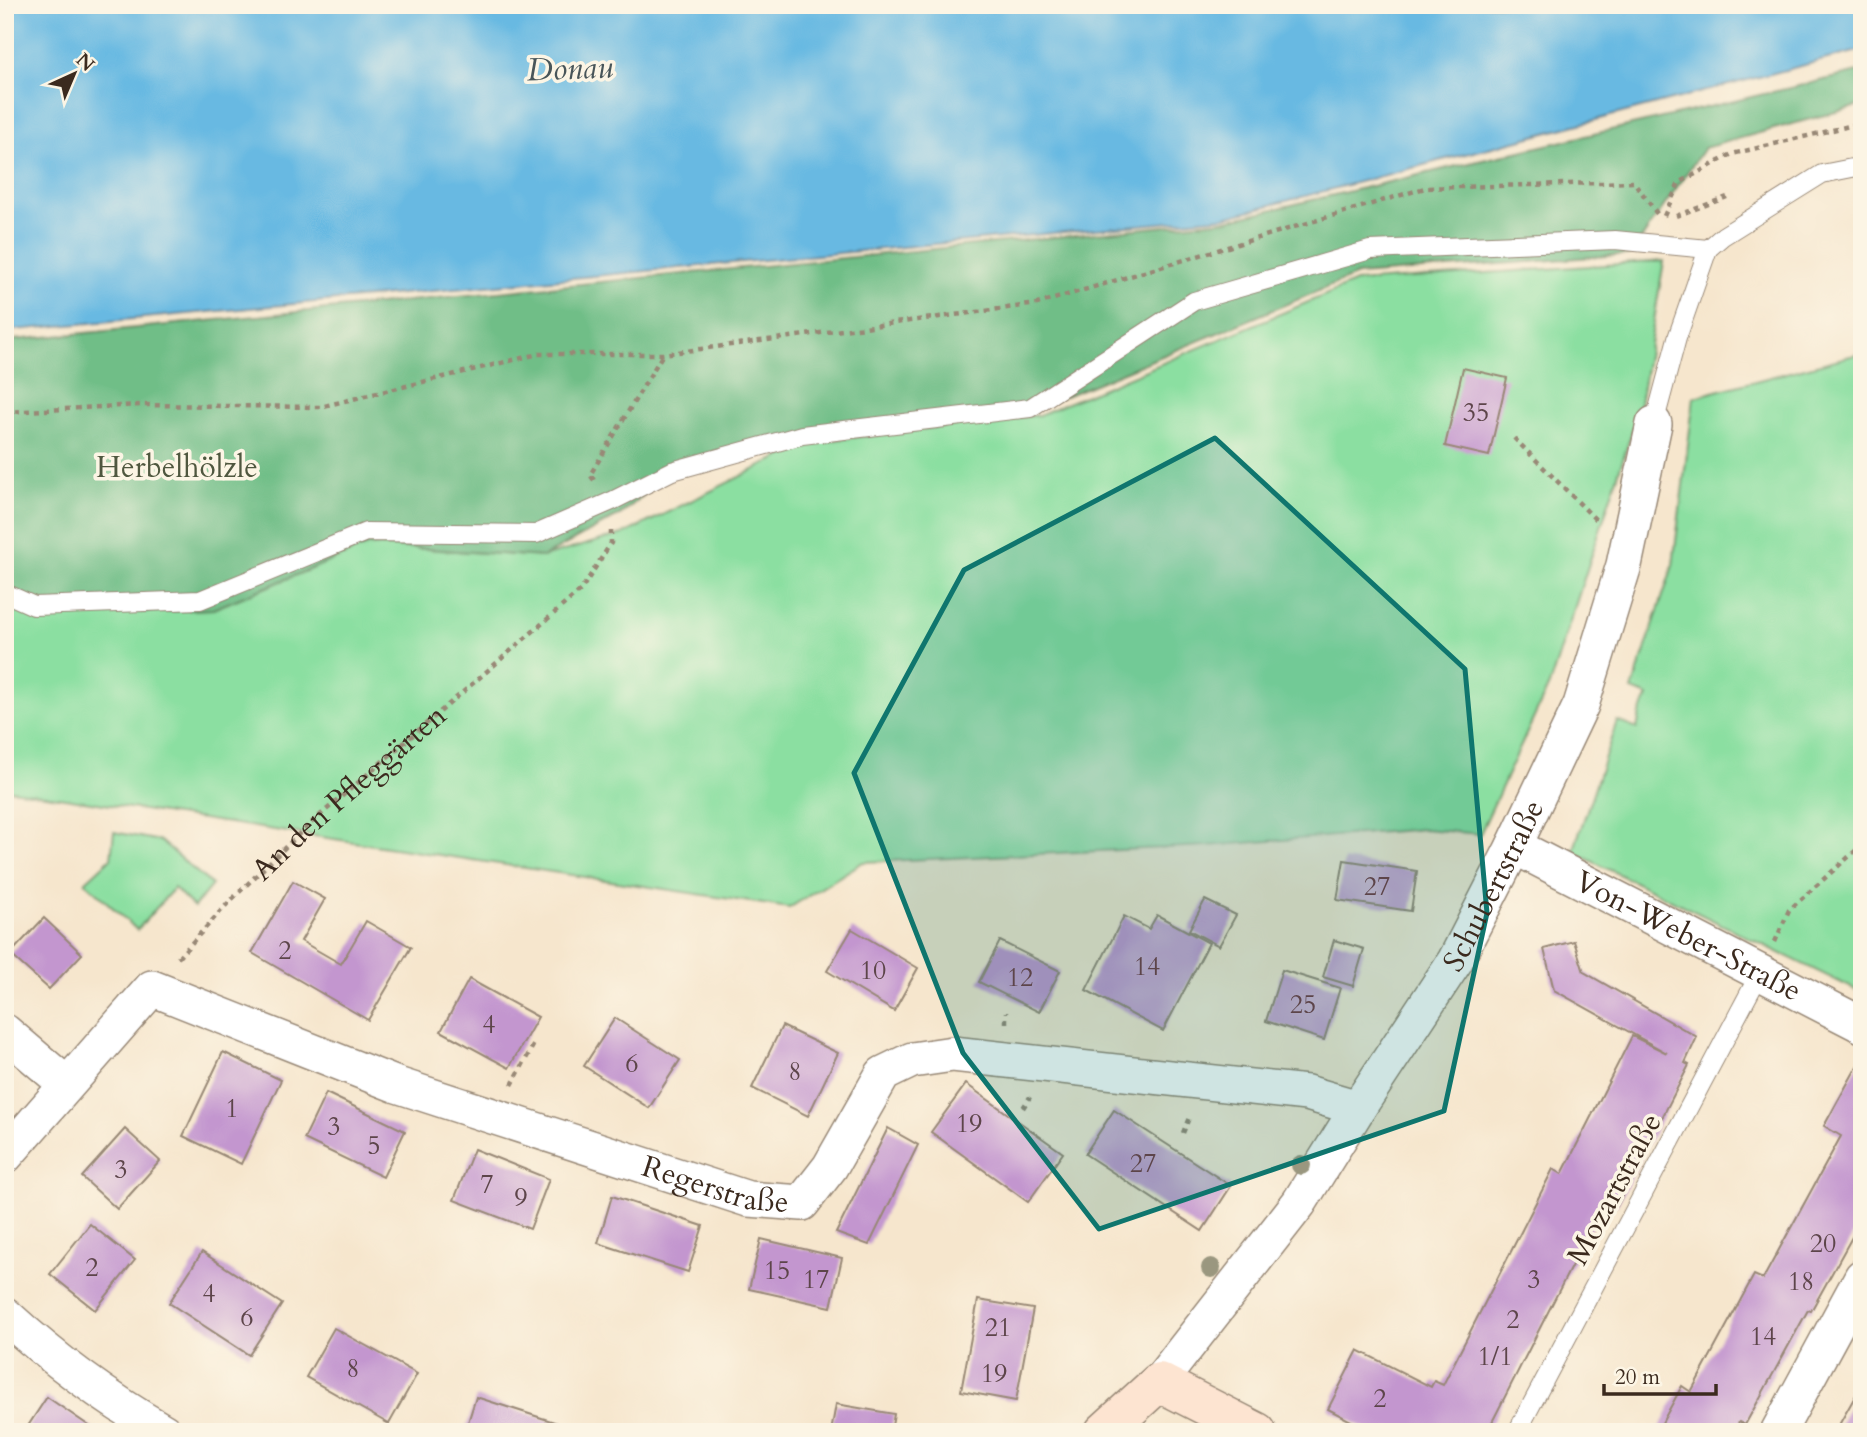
<svg xmlns="http://www.w3.org/2000/svg" width="1867" height="1437" viewBox="0 0 1867 1437" font-family="Cardo,serif">
	<rect width="100%" height="100%" fill="#fcf5e5"/>
	<filter id="ink" filterUnits="userSpaceOnUse"><feTurbulence type="fractalNoise" baseFrequency=".0143" numOctaves="2"/><feDisplacementMap in="SourceGraphic" scale="14" xChannelSelector="R" yChannelSelector="G"/><feConvolveMatrix kernelMatrix="1 2 1 2 8 2 1 2 1" color-interpolation-filters="sRGB"/></filter>
	<filter id="wash" filterUnits="userSpaceOnUse"><feTurbulence type="fractalNoise" baseFrequency=".00686" numOctaves="4" result="noise"/><feDisplacementMap in="SourceGraphic" scale="28" xChannelSelector="R" yChannelSelector="G"/><feGaussianBlur stdDeviation="1.57" result="paint"/><feColorMatrix in="noise" values="0 0 0 0 0 0 0 0 0 0 0 0 0 0 0 0 0 1.4 0 .05"/><feComposite in="paint" operator="in"/></filter>
	<g filter="url(#wash)">
		<rect width="100%" height="100%" fill="#f6e6cd"/>
		<g fill="#8bdfa1" stroke="#638460" stroke-width="2">
			<polygon points="1664,261 1639,410 1550,683 1480,834 1424,829 1206,846 863,862 789,908 5,789 5,603 36,615 213,609 369,545 543,557 626,533 808,443 1039,415 1356,282"/>
			<polygon points="1862,353 1862,993 1573,852 1617,721 1637,729 1640,714 1648,696 1632,690 1673,565 1694,397"/>
			<polygon points="114,832 160,841 212,885 194,907 174,888 137,930 85,882 111,858"/>
		</g>
		<polygon fill="#70be87" stroke="#567452" stroke-width="2" points="1862,71 1862,105 1704,148 1631,254 1357,275 1032,410 803,437 672,471 620,515 543,557 369,545 213,609 36,615 5,603 5,341 1227,220"/>
		<polygon fill="#67b9e2" stroke="#517280" stroke-width="2" points="5,5 1862,5 1862,50 1225,217 5,331"/>
		<g id="blocks">
			<g fill="#c396cf">
				<polygon points="1463,368 1507,378 1489,456 1445,446"/>
				<polygon points="1344,860 1417,871 1411,911 1337,900"/>
				<polygon points="293,881 325,899 301,941 341,964 366,921 411,947 368,1020 252,953"/>
				<polygon points="1205,900 1236,915 1219,946 1189,930"/>
				<polygon points="1157,915 1209,943 1163,1031 1086,990 1124,916 1149,929"/>
				<polygon points="44,918 82,954 49,989 10,954"/>
				<polygon points="852,929 918,968 894,1011 827,971"/>
				<polygon points="1334,940 1364,949 1353,986 1323,977"/>
				<polygon points="1000,941 1060,971 1039,1012 979,982"/>
				<polygon points="1574,941 1584,972 1697,1037 1685,1063 1689,1065 1617,1206 1605,1200 1487,1432 1372,1432 1328,1409 1358,1350 1431,1387 1434,1381 1443,1385 1553,1169 1562,1174 1632,1036 1667,1053 1554,990 1544,949"/>
				<polygon points="1282,970 1340,988 1324,1040 1266,1021"/>
				<polygon points="469,979 538,1017 509,1068 441,1031"/>
				<polygon points="615,1018 680,1060 649,1108 584,1066"/>
				<polygon points="782,1026 838,1053 808,1116 752,1088"/>
				<polygon points="223,1052 281,1080 241,1164 183,1136"/>
				<polygon points="1860,1061 1862,1062 1862,1219 1811,1311 1808,1310 1745,1425 1739,1422 1733,1432 1657,1432 1682,1386 1691,1392 1754,1275 1763,1279 1841,1136 1824,1126"/>
				<polygon points="966,1084 1063,1153 1028,1202 931,1132"/>
				<polygon points="326,1093 405,1131 383,1177 304,1139"/>
				<polygon points="1114,1110 1231,1186 1202,1231 1085,1154"/>
				<polygon points="888,1128 918,1145 869,1245 836,1233"/>
				<polygon points="125,1129 160,1161 117,1209 82,1177"/>
				<polygon points="474,1149 549,1179 530,1229 454,1200"/>
				<polygon points="612,1196 703,1226 688,1272 598,1243"/>
				<polygon points="90,1224 135,1260 95,1310 50,1274"/>
				<polygon points="761,1239 842,1258 831,1307 749,1289"/>
				<polygon points="202,1252 282,1304 249,1355 169,1303"/>
				<polygon points="978,1300 1033,1309 1016,1401 961,1391"/>
				<polygon points="334,1328 417,1374 389,1424 306,1377"/>
				<polygon points="1862,1384 1862,1432 1835,1432"/>
				<polygon points="47,1397 98,1432 24,1432"/>
				<polygon points="476,1397 573,1428 572,1432 465,1432"/>
				<polygon points="836,1404 894,1414 891,1432 831,1432"/>
			</g>
		</g>
	</g>
	<g filter="url(#ink)">
		<use href="#blocks" fill-opacity="0" stroke="#988876" stroke-width="2"/>
		<g fill="none" stroke-linecap="round" stroke-linejoin="round">
			<defs>
				<g id="lane">
					<polyline points="1708,249 1723,236 1822,174 1862,166"/>
					<polyline points="1654,424 1677,338 1708,249"/>
					<polyline points="5,593 34,606 200,600 366,532 536,534 612,501 672,471 802,435 1030,408 1194,301 1370,250 1615,240 1708,249"/>
					<polyline points="1517,1432 1760,973"/>
				</g>
				<g id="street">
					<path id="s2" d="M1514,846L1862,1025"/>
					<polyline points="5,1032 66,1084"/>
					<path id="s3" d="M5,1156L152,988L397,1085L748,1199L802,1203L830,1167L883,1074L912,1060L953,1054L1307,1093L1358,1108"/>
					<path d="M5,1315C53,1359 107,1399 164,1432"/>
					<path id="s4" d="M1159,1382L1299,1203L1358,1108L1455,961L1514,846L1581,705L1624,565L1654,424"/>
					<polyline points="1778,1432 1862,1277"/>
				</g>
				<polyline id="secondary" points="1104,1432 1159,1382 1257,1432"/>
			</defs>
			<use href="#lane" stroke="#988876" stroke-width="20"/>
			<use href="#street" stroke="#988876" stroke-width="38"/>
			<use href="#secondary" stroke="#988876" stroke-width="41"/>
			<g stroke="#988876" stroke-width="4.5" stroke-dasharray="5 5" stroke-linecap="butt">
				<polyline points="1664,216 1679,183 1732,154 1862,123"/>
				<polyline points="1676,216 1727,197"/>
				<polyline points="5,412 140,405 320,407 538,354 663,354 1037,304 1425,188 1634,182 1658,215"/>
				<polyline points="1514,438 1596,520"/>
				<polyline points="594,480 590,475 663,354"/>
				<polyline points="1775,942 1789,910 1862,845"/>
				<path id="s1" d="M178,958L229,902L303,830L581,590L611,543V531"/>
				<polyline points="1006,1023 1006,1012"/>
				<polyline points="512,1085 535,1042"/>
				<polyline points="1023,1108 1030,1097"/>
				<polyline points="1183,1133 1190,1115"/>
			</g>
			<use href="#lane" stroke="#fff" stroke-width="18"/>
			<use href="#street" stroke="#fff" stroke-width="35"/>
			<use href="#secondary" stroke="#fde4d1" stroke-width="38"/>
		</g>
		<g fill="#9a977f">
			<circle cx="1301" cy="1165" r="10"/>
			<circle cx="1211" cy="1268" r="10"/>
		</g>
	</g>
	<path fill="#0f766e" fill-opacity="0.2" stroke="#0f766e" stroke-width="5" stroke-linejoin="round" d="M1215,438L1465,669L1487,913L1444,1111L1099,1229L963,1053L854,773L964,570Z"/>
	<g text-anchor="middle" stroke-width="7" stroke-linejoin="round" paint-order="stroke">
		<g font-size="26" fill="#5d454a">
			<text x="1476" y="421">35</text>
			<text x="1377" y="895">27</text>
			<text x="285" y="959">2</text>
			<text x="1147" y="975">14</text>
			<text x="873" y="979">10</text>
			<text x="1020" y="986">12</text>
			<text x="1303" y="1013">25</text>
			<text x="489" y="1033">4</text>
			<text x="632" y="1072">6</text>
			<text x="795" y="1080">8</text>
			<text x="232" y="1117">1</text>
			<text x="969" y="1132">19</text>
			<text x="334" y="1135">3</text>
			<text x="374" y="1154">5</text>
			<text x="1143" y="1172">27</text>
			<text x="121" y="1178">3</text>
			<text x="487" y="1193">7</text>
			<text x="521" y="1206">9</text>
			<text x="1823" y="1252">20</text>
			<text x="92" y="1276">2</text>
			<text x="777" y="1279">15</text>
			<text x="816" y="1288">17</text>
			<text x="1534" y="1288">3</text>
			<text x="1801" y="1290">18</text>
			<text x="209" y="1302">4</text>
			<text x="247" y="1326">6</text>
			<text x="1513" y="1328">2</text>
			<text x="998" y="1336">21</text>
			<text x="1763" y="1345">14</text>
			<text x="1495" y="1365">1/1</text>
			<text x="353" y="1377">8</text>
			<text x="994" y="1382">19</text>
			<text x="1380" y="1407">2</text>
		</g>
		<g font-size="30" fill="#4f573f" stroke="#fcf5e5">
			<text x="177" y="477">Herbelhölzle</text>
		</g>
		<g font-size="30" fill="#3b2a1e" stroke="#fcf5e5">
			<text dy="10" stroke="none"><textPath href="#s1" startOffset="238">An den Pfleggärten</textPath></text>
			<text dy="10" stroke="none"><textPath href="#s4" startOffset="600">Schubertstraße</textPath></text>
			<text dy="10" stroke="none"><textPath href="#s2" startOffset="196">Von-Weber-Straße</textPath></text>
			<text dy="10" stroke="none"><textPath href="#s3" startOffset="821">Regerstraße</textPath></text>
			<text transform="translate(1614 1189) rotate(-62)" y="10">Mozartstraße</text>
		</g>
		<g font-size="32" font-style="italic" fill="#485559" stroke="#fcf5e5">
			<text transform="translate(570 68) rotate(-2)" y="11">Donau</text>
		</g>
	</g>
	<rect width="1867" height="1437" fill="none" stroke="#fcf5e5" stroke-width="28"/>
	<g transform="translate(74 74) rotate(44)" stroke="#fcf5e5" stroke-width="5" paint-order="stroke">
	<path d="M0-5L12 26L0 18L-12 26Z" fill="#3b2a1e"/>
	<text y="-10" font-size="19" font-weight="bold" text-anchor="middle" fill="#3b2a1e">N</text>
	</g>
	<path d="M1604 1384v10h112v-10" fill="none" stroke="#3b2a1e" stroke-width="3.5"/>
	<text x="1615" y="1384" font-size="21" fill="#3b2a1e" stroke="#fcf5e5" stroke-width="5" paint-order="stroke">20 m</text>
</svg>
